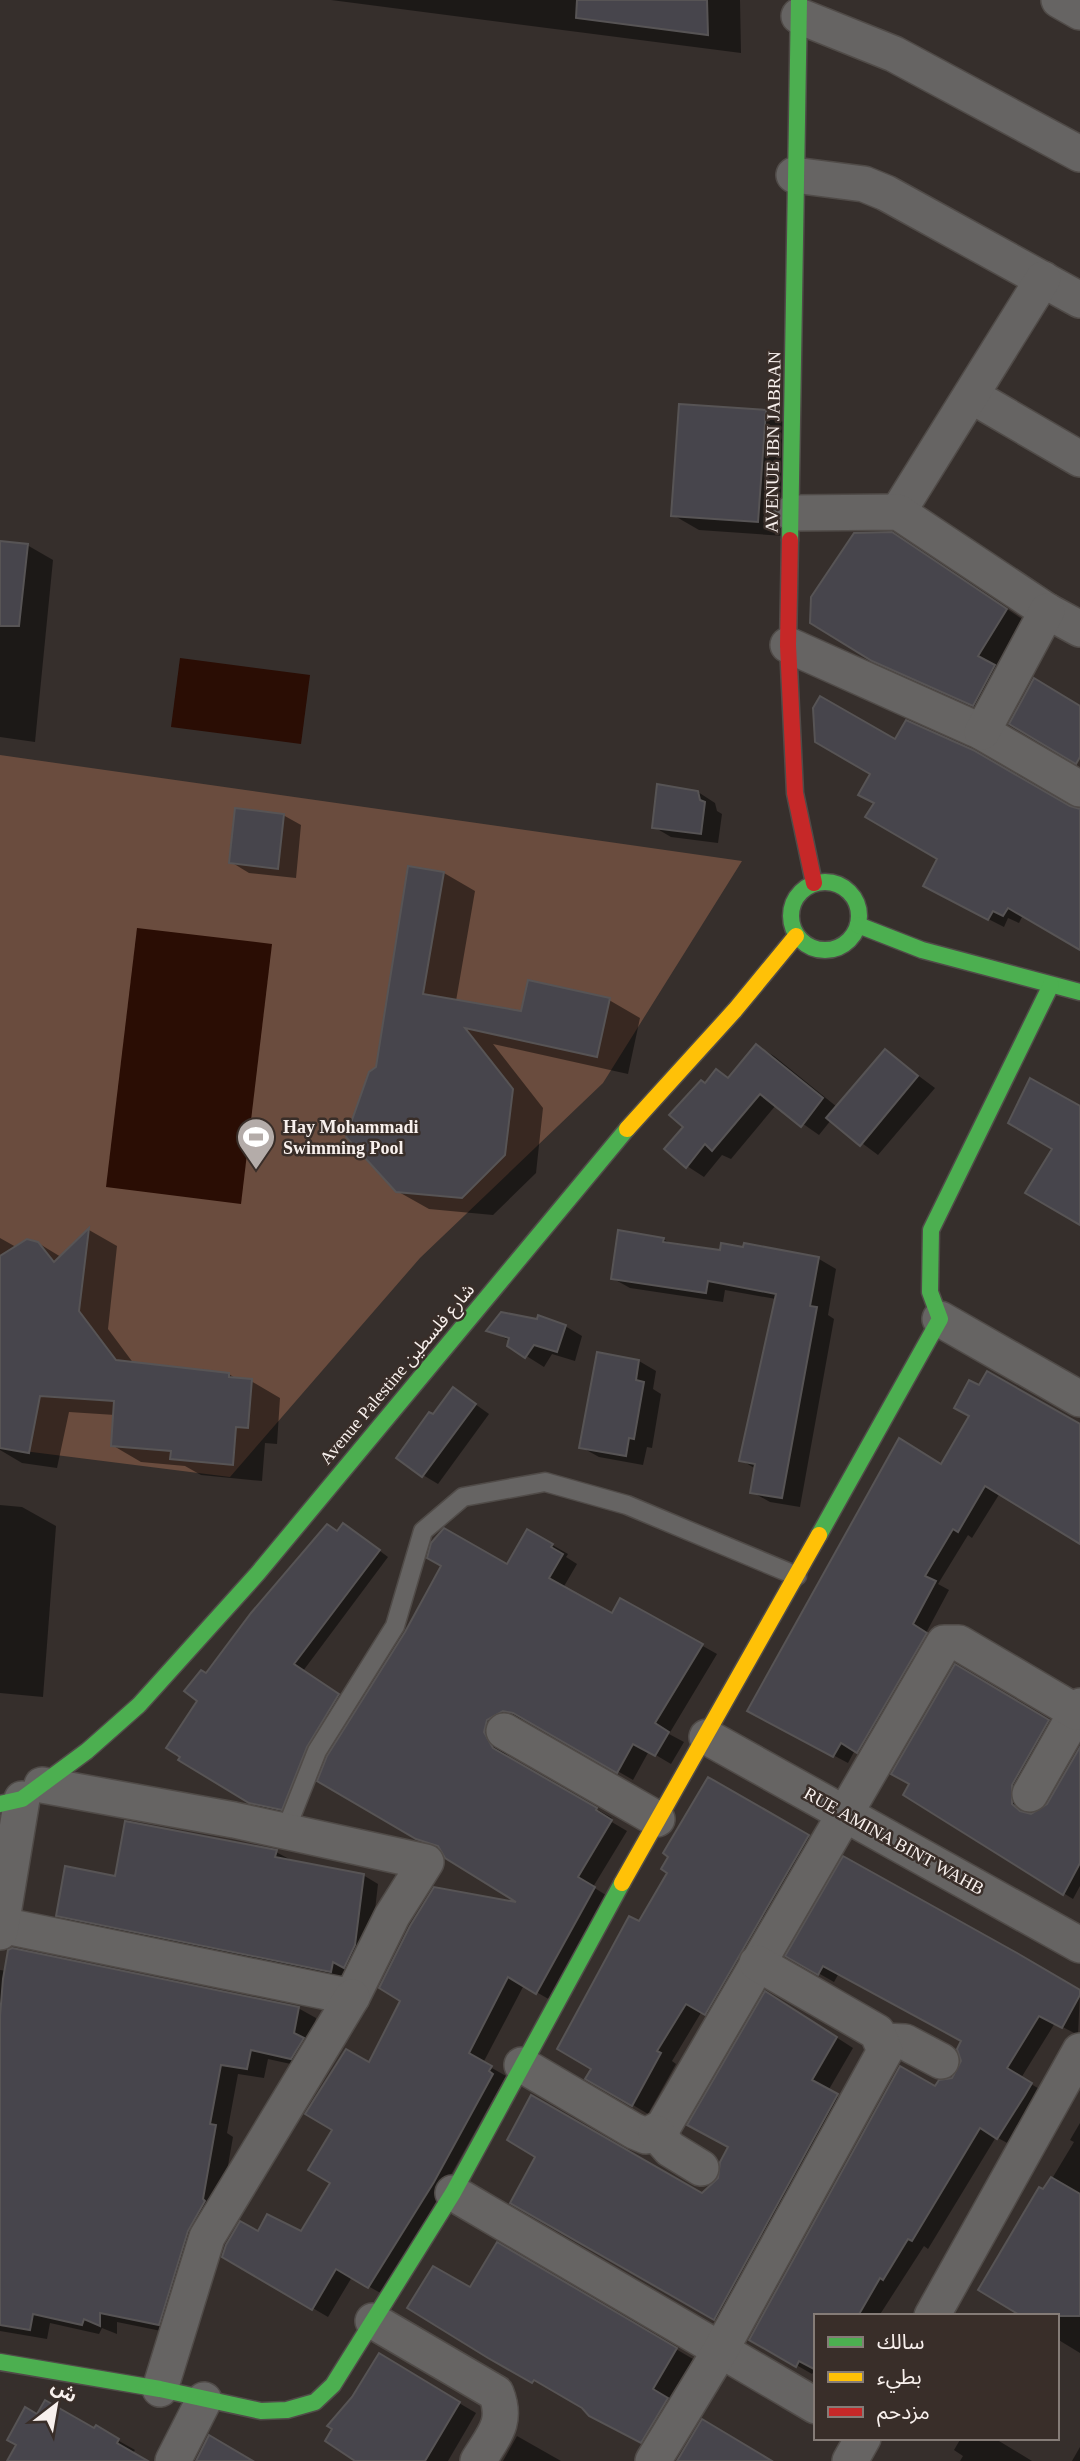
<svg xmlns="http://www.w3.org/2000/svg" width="1080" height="2461" viewBox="0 0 1080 2461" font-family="'Times New Roman','Noto Sans Arabic',serif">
	<rect width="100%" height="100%" fill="#362f2c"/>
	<polygon fill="#6a4c3e" points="0,755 742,861 603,1083 420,1258 230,1477 0,1448"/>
	<g fill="#2a0d04">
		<polygon points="180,658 310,675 301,744 171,727"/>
		<polygon points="137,928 272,944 241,1204 106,1187"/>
	</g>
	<g fill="#0007">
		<polygon points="331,0 740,0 741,53"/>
		<polygon points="766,412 792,427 784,536 699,530 673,515"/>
		<polygon points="0,543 27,545 53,560 35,742 0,737"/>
		<polygon points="914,547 1028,623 995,717 873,659"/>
		<polygon points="895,741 1070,808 1080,809 1080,948 1023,915 1019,923 1008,918 1004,927 939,894 939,858 876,803"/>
		<polygon points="698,792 715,803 717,811 722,814 718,843 671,837 654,827"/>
		<polygon points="283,815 301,825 296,878 249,873 231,862"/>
		<polygon points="444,873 475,891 456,1001 522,1013 609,1000 640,1018 628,1074 493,1044 543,1108 536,1173 493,1215 429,1209 397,1191 378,1067"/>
		<polygon points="757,1046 774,1056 837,1107 885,1051 935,1088 878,1155 831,1120 819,1135 776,1105 731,1159 722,1155 704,1177 687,1166 685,1126 706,1084 716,1071 730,1079"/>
		<polygon points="89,1230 117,1246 108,1329 134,1364 229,1374 238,1380 251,1381 280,1398 277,1444 265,1443 262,1481 201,1475 185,1466 141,1462 112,1445 115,1415 69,1412 57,1468 22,1463 0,1450 0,1238 16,1247 38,1243 61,1257"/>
		<polygon points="663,1239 673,1245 721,1252 744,1249 745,1245 819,1259 836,1269 828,1315 834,1319 800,1507 770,1502 752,1492 756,1469 741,1460 776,1299 725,1290 723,1302 630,1288 612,1278"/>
		<polygon points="565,1326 582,1336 575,1361 552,1354 544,1367 509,1345 510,1341 489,1330"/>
		<polygon points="639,1361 656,1371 653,1389 661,1394 652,1448 647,1447 643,1465 599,1457 581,1447"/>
		<polygon points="454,1389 489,1414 438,1484 423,1475 433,1416"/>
		<polygon points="1080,1423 1080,1542 1000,1493 972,1538 968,1535 938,1584 949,1590 926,1633 939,1642 872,1759 855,1750 848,1763 763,1718 942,1466"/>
		<polygon points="0,1505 22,1507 56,1526 43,1697 0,1693"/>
		<polygon points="353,1531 388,1557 303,1671 348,1701 291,1814 261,1807 181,1760 207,1675 338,1533"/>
		<polygon points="528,1531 568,1554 566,1557 577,1564 563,1588 613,1616 621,1600 717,1654 669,1734 684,1742 671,1764 649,1751 633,1780 531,1721 520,1719 502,1729 499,1742 509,1759 612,1818 610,1821 627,1831 593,1887 609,1897 552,2001 524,1985 483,2063 506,2076 384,2295 352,2277 328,2317 224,2256 259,2234 302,2233 333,2182 369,2064 524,1905 443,1850 319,1781 508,1566"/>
		<polygon points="956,1666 1062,1729 1023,1802 1028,1815 1042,1812 1080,1749 1080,1886 1073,1899 905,1795"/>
		<polygon points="709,1779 824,1846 721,2022 702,2011 672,2061 676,2064 648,2114 588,2078 639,1923 670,1873"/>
		<polygon points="276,1852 291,1860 363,1875 378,1884 370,1954 346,1979 73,1923 58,1915 116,1878"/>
		<polygon points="788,1956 1080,1992 1078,2035 1055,2023 1021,2078 1046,2093 1013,2146 996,2137 928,2249 924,2246 879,2316 816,2316 816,2368 812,2374 751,2339 936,2089 953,2079 963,2061 963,2041 839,1973 834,1982"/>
		<polygon points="0,1970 298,2008 316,2018 309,2068 268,2059 264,2078 238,2074 227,2133 233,2137 220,2211 176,2334 117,2322 117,2334 102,2328 99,2334 50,2323 47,2339 0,2331"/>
		<polygon points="783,2003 853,2048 828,2091 854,2106 732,2328 512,2202 702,2195 720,2179"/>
		<polygon points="1080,2123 1080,2353 1057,2339 1044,2192 1074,2142 1070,2140"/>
		<polygon points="498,2245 693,2359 670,2401 659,2451 409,2307 471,2289"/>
		<polygon points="379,2356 476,2413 448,2461 358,2461 353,2398"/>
		<polygon points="38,2416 94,2431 96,2428 135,2450 132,2454 145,2461 9,2461"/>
		<polygon points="517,2436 561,2461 503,2461"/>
		<polygon points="961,2438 994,2438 1032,2461 960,2461 963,2456 954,2450"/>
		<polygon points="1080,2447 1080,2461 1072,2461"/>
	</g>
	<g fill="#47454c" stroke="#575455" stroke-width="2">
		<polygon points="577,0 707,0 708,35 576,18"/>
		<polygon points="679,404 766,410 758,522 671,516"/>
		<polygon points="892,532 1007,609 978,656 995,665 973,706 872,661 810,623 811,597 854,533"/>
		<polygon points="0,541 28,544 19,626 0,626"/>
		<polygon points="1034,678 1080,706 1080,757 1076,764 1009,724"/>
		<polygon points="820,696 895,739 906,720 973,750 1070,806 1080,809 1080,950 1008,908 1003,916 993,911 988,920 923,886 937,859 865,817 874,803 858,795 870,774 815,742 813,708"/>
		<polygon points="657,784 698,791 700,800 705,802 701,834 652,828"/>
		<polygon points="235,808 284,814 278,869 229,863"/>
		<polygon points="408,866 444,872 423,994 521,1011 528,980 610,998 597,1057 465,1028 513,1089 505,1155 462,1198 396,1192 346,1137 369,1072 376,1067"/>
		<polygon points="756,1044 823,1098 801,1127 760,1094 712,1151 705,1144 686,1168 664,1149 683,1127 669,1115 701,1080 705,1083 716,1069 728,1078"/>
		<polygon points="885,1049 918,1076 860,1146 826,1118"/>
		<polygon points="1030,1078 1080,1106 1080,1225 1025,1193 1052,1149 1008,1123"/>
		<polygon points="89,1228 79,1311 116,1360 229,1373 229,1377 252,1379 248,1428 236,1427 233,1465 170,1459 171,1451 111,1446 114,1401 40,1396 29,1453 0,1448 0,1256 27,1239 38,1242 54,1262"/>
		<polygon points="618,1230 664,1238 663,1242 720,1250 721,1243 743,1247 744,1243 819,1257 810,1306 817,1307 782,1498 750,1493 755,1464 739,1461 776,1294 708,1281 706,1293 611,1279"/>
		<polygon points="501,1312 537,1319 538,1315 566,1325 557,1352 534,1345 525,1358 507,1346 509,1338 486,1331"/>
		<polygon points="597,1352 639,1360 636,1380 644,1382 634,1439 629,1438 626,1456 579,1448"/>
		<polygon points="987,1371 1080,1424 1080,1544 985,1486 958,1532 953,1529 925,1576 936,1581 913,1624 927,1633 857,1753 841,1743 833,1757 747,1711 899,1438 941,1464 969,1416 954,1408 969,1380 979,1385"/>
		<polygon points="453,1387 476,1404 422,1477 396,1458 429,1412 433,1414"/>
		<polygon points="343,1523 380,1550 294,1664 339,1694 307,1747 282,1810 249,1803 178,1760 180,1757 166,1748 197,1701 184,1691 201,1670 206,1673 251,1613 327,1524 337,1531"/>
		<polygon points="444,1528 507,1564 527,1529 553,1544 551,1547 563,1554 549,1578 612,1613 620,1598 703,1644 655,1723 669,1732 655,1756 633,1744 617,1773 513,1713 503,1711 487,1720 484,1732 493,1748 597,1808 596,1810 612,1820 578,1877 595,1887 536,1994 508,1977 469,2053 492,2066 489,2071 493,2074 434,2182 368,2288 336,2269 312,2310 222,2257 226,2245 240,2221 258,2231 267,2214 301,2231 330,2183 308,2170 332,2130 305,2114 346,2049 369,2062 400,2001 379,1988 410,1926 434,1887 516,1902 445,1858 438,1846 416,1839 317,1781 327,1756 405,1632 441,1566 427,1558 431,1543"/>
		<polygon points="955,1664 1049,1720 1012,1785 1012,1804 1020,1811 1031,1814 1047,1804 1080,1747 1080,1863 1063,1895 903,1795 909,1784 891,1774"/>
		<polygon points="708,1777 809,1835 705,2015 686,2004 657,2051 661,2053 632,2106 585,2079 591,2069 557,2049 629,1916 639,1921 667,1873 661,1869 668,1857 663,1853"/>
		<polygon points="125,1821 277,1850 275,1857 364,1874 355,1945 344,1968 333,1962 331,1972 56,1916 65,1866 115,1876"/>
		<polygon points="843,1856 1017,1953 1080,1990 1080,1995 1062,2028 1039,2016 1007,2068 1032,2083 1025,2095 997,2139 980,2128 912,2241 908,2239 883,2280 880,2278 858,2316 816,2316 816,2370 799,2361 796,2367 749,2340 900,2066 935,2086 939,2080 952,2078 961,2061 957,2049 961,2041 823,1966 818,1975 785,1956"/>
		<polygon points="12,1948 299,2007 294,2033 304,2038 291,2059 251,2050 247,2069 221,2065 210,2124 216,2125 203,2199 205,2201 188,2231 159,2325 100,2313 100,2326 84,2319 82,2325 33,2314 30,2330 0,2325 0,2016 3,1979 8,1950"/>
		<polygon points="765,1991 837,2037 812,2080 838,2094 714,2320 510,2203 535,2157 507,2140 531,2095 702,2193 718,2178 720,2162 728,2147 687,2125"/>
		<polygon points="1051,2177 1080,2194 1080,2316 1021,2316 978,2290 1039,2187 1043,2189"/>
		<polygon points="497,2242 677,2348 653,2389 668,2398 641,2443 589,2416 582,2408 534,2380 532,2383 488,2358 407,2308 433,2266 470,2287"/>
		<polygon points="379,2353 460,2402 425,2461 355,2461 325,2441 332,2429 327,2426 352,2397"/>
		<polygon points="45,2400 94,2428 96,2425 119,2439 117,2443 148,2461 7,2461 16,2445 7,2440 25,2407 37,2414"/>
		<polygon points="702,2419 772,2461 677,2461"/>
		<polygon points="209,2435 253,2461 196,2461"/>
	</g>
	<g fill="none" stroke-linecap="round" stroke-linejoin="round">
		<defs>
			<polyline id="lane" points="285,1832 317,1751 395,1626 423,1531 463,1497 545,1482 627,1505 797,1576"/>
			<g id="street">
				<polyline points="1059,0 1080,12"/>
				<polyline points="799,16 894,54 1080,154"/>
				<polyline points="794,175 864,184 886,193 1080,300"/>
				<polyline points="972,396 1080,459"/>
				<polyline points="898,512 1043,279"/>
				<polyline points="792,513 898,512 1047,611 1080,629"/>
				<polyline points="788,645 982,732 1080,789"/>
				<polyline points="982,732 1047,611"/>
				<polyline points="940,1319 1080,1399"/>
				<polyline points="504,1731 657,1819"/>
				<polyline points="707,1737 1080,1945"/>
				<polyline points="1030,1794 1080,1706"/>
				<polyline points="1,1925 352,1997 392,1916 426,1862 234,1820 42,1785"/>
				<polyline points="0,1932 22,1799"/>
				<polyline points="883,2041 905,2042 941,2061"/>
				<polyline points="522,2065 634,2131 646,2136 663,2127 944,1643 959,1643 1076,1712"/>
				<polyline points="656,2133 670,2149 701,2168"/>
				<polyline points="453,2193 816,2406"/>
				<polyline points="932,2316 1080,2051"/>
				<path d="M373,2321L496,2393C508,2423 493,2436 478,2461"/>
				<polyline points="160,2389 207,2237 352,1997"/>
				<polyline points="173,2461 204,2400"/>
				<polyline points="653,2461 720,2351 885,2051 877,2032 757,1963"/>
				<polyline points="850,2461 863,2438"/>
			</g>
			<g id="fast">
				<polyline points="790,540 799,0"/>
				<circle cx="825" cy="916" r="34"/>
				<polyline points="858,925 922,950 1080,992"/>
				<polyline points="819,1535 940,1319 930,1292 931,1230 1051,985"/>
				<polyline points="0,1804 22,1799 87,1751 139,1705 258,1573 627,1129"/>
				<polyline points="0,2362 160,2389 261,2411 287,2410 315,2402 333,2385 453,2193 622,1883"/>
			</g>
			<g id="slow">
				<polyline points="627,1129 735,1010 796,936"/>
				<polyline points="622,1883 819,1535"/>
			</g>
			<polyline id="jam" points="790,540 788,645 795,793 814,883"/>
		</defs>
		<use href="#lane" stroke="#504b48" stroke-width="21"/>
		<use href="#street" stroke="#504b48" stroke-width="38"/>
		<use href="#fast" stroke="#504b48" stroke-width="19"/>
		<use href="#slow" stroke="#504b48" stroke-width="19"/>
		<use href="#jam" stroke="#504b48" stroke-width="19"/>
		<use href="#lane" stroke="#666463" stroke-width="18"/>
		<use href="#street" stroke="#666463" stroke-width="35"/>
		<use href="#fast" stroke="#4caf50" stroke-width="16"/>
		<use href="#slow" stroke="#ffc107" stroke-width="16"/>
		<use href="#jam" stroke="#c62828" stroke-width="16"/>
	</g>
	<defs>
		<symbol id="stadium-pin" viewBox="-11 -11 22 30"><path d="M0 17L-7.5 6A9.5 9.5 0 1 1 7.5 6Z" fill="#b4aca9" stroke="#392e29"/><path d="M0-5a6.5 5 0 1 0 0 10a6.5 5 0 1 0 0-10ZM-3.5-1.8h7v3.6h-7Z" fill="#fff"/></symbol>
	</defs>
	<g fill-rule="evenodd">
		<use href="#stadium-pin" x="234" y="1115" width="44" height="60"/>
	</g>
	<g text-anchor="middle" stroke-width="5" stroke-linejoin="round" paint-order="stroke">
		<g font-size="18" fill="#f8f0ed" stroke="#392e29">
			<text transform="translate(773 442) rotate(-89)" y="6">AVENUE IBN JABRAN</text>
			<text transform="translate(397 1374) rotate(-50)" y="6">Avenue Palestine شارع فلسطين</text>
			<text transform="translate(894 1841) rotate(29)" y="6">RUE AMINA BINT WAHB</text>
		</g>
		<g font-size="18" font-weight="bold" fill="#f8f0ed" stroke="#392e29" text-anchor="start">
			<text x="283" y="1133">Hay Mohammadi<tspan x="283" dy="21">Swimming Pool</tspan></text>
		</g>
	</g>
	<rect x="814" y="2314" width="245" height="126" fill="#392e29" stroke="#857c77" stroke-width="2"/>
	<rect x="828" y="2337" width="35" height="10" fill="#4caf50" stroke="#857c77" stroke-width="2"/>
	<text x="877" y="2349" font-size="21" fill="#f8f0ed">سالك</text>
	<rect x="828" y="2372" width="35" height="10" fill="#ffc107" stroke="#857c77" stroke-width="2"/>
	<text x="877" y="2384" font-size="21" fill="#f8f0ed">بطيء</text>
	<rect x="828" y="2407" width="35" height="10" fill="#c62828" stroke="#857c77" stroke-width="2"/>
	<text x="877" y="2419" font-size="21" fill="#f8f0ed">مزدحم</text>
	<g transform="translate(56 2405) rotate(31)" stroke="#392e29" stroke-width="5" paint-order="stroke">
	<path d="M0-5L12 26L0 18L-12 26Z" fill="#f8f0ed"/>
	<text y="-10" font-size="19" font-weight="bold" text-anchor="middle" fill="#f8f0ed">ش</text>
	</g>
</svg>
